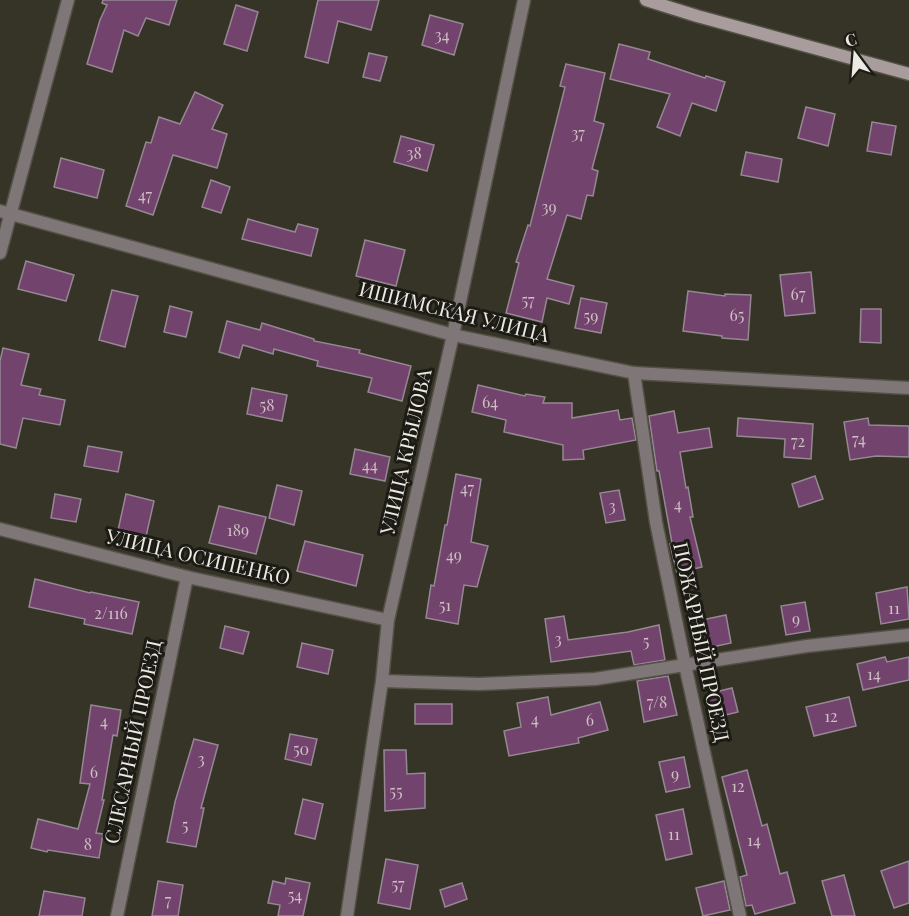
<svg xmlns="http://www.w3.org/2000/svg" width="909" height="916" viewBox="0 0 909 916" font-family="'Playfair Display',serif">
	<rect width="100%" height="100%" fill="#363327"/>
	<g fill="#72436c" stroke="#958893" stroke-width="1.5">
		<polygon points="103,0 177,0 169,25 146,18 138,36 124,30 112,72 87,64 100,20 107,5 102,3"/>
		<polygon points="318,0 379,0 371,30 338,21 328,63 305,57"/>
		<polygon points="236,5 258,12 247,51 224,44"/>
		<polygon points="430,15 463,24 454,55 422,45"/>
		<polygon points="619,44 650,52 648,59 705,78 706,76 725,82 716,111 692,103 680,136 657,127 670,94 610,79"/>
		<polygon points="369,53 387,57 380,81 363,77"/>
		<polygon points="566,64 605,73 594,121 604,124 592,169 598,171 593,196 587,195 581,219 567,215 547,279 574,286 569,304 547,298 542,322 506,313 519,263 516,262 528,225 530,226 565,87 560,86"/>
		<polygon points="195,92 223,105 212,129 227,134 217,168 173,155 153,215 126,206 146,142 151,143 159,117 180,124"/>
		<polygon points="806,107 835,114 828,146 798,138"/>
		<polygon points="872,122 896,126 891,155 867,151"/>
		<polygon points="401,136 434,145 427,171 394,162"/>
		<polygon points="746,152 782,159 778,182 741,175"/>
		<polygon points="61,158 104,170 97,198 54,187"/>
		<polygon points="211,180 230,187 221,213 202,207"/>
		<polygon points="248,219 295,232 298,224 318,229 311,256 242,239"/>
		<polygon points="365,240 405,250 396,286 356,276"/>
		<polygon points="26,261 74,275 66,301 18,289"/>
		<polygon points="811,272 815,313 785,316 780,275"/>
		<polygon points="112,290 138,296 125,347 99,340"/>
		<polygon points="688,291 725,296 725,294 751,295 748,340 722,338 722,336 683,331"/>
		<polygon points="581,298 607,303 601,333 575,328"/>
		<polygon points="170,306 192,312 186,337 164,332"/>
		<polygon points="861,309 881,309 881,343 860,342"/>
		<polygon points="227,321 260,330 262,323 314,339 314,341 360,350 359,353 411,366 402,401 368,392 372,378 317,366 318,361 274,349 273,354 243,345 239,358 219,352"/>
		<polygon points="3,348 29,354 21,385 41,389 39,395 65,400 60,425 23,418 16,448 0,444 0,361"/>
		<polygon points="478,385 525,396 526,394 545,397 543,403 572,403 572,418 618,410 620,420 632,418 636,440 583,450 584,459 563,460 563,445 504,432 506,420 472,412"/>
		<polygon points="252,388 287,395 282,421 247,414"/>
		<polygon points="674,411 678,433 709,428 712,447 680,452 686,488 688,487 693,517 690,517 702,567 677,573 670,544 672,543 659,471 657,471 649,416"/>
		<polygon points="738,418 813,424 811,459 784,457 785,439 737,436"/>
		<polygon points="868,418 869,425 909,426 909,457 876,456 850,460 844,422"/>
		<polygon points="88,446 122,452 118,472 84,466"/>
		<polygon points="355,449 390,457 385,481 350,474"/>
		<polygon points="456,474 481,479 471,542 488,546 477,587 464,585 458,624 426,618 431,585 434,586 445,525 447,525"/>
		<polygon points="815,476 823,499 799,507 792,484"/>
		<polygon points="277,485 302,491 294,525 269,518"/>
		<polygon points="619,490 625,520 606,523 600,493"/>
		<polygon points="55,494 81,499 76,522 51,518"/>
		<polygon points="126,494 154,501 145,541 117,535"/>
		<polygon points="219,506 266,517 256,554 209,543"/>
		<polygon points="305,541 363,555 356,586 297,571"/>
		<polygon points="35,579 90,593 91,592 139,602 132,634 84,624 85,619 29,607"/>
		<polygon points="907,587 909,619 881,624 876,593"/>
		<polygon points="805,602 810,631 786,635 781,606"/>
		<polygon points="726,615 731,643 698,650 692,622"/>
		<polygon points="564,616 568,640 628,632 659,625 665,660 634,665 631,651 551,662 545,619"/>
		<polygon points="225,626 249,632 243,654 220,648"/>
		<polygon points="302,643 333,650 328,674 297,667"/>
		<polygon points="885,657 887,662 909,657 909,680 863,690 857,664"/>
		<polygon points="668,676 677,715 644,722 637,681"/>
		<polygon points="732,688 738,712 713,718 707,694"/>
		<polygon points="548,697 551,715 600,702 608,730 578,738 579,743 509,756 504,731 521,727 517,703"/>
		<polygon points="849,697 856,726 814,736 806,707"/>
		<rect x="415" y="704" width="37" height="20"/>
		<polygon points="91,705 121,710 117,736 113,735 102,800 104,800 96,833 103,834 99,858 48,850 47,852 31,848 38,819 78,829 90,784 80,783"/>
		<polygon points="290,734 317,739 311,765 285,759"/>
		<polygon points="194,739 218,745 201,808 204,808 196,847 167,842 175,802"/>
		<polygon points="384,750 406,750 407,774 425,773 425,808 385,811"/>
		<polygon points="684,757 690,787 666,792 659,762"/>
		<polygon points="747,770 762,826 767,824 780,874 787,872 795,903 755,914 752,905 746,906 740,877 747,875 722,777"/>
		<polygon points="303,799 323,804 315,839 295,834"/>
		<polygon points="683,809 692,854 666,860 656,815"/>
		<polygon points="386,859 418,865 410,909 378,903"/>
		<polygon points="909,861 909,903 894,908 881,871"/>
		<polygon points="844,875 855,916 832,916 822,881"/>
		<polygon points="286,878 310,883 303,916 278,916 280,905 268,903 273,881 285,884"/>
		<polygon points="158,881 183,885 178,916 152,916"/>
		<polygon points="724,881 730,910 703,916 696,888"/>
		<polygon points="462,883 467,899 445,907 440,890"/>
		<polygon points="44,891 85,898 82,916 39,916"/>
	</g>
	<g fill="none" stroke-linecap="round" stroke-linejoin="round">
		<defs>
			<g id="street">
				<polyline points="0,211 453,335 634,373 909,388"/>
				<polyline points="0,253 68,0"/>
				<polyline points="634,373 656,522 685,665 740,916"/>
				<polyline points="0,529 187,577 388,620"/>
				<polyline points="382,681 479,684 595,679 807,646 909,635"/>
				<polyline points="117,916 187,577"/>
				<polyline points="347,916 382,681 388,620 453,335 524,0"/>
			</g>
			<polyline id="secondary" points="646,0 697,16 909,74"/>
		</defs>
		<use href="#street" stroke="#535045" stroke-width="15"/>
		<use href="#secondary" stroke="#535045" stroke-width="15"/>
		<use href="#street" stroke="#7e7677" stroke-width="12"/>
		<use href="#secondary" stroke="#a89c9d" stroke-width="12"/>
	</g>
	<g text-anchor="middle" stroke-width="6" stroke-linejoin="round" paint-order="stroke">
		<g font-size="16" fill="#cec0c4">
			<text x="442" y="41">34</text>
			<text x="578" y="139">37</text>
			<text x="414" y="159">38</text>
			<text x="145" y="201">47</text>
			<text x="549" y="213">39</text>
			<text x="798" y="300">67</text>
			<text x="528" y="306">57</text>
			<text x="737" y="321">65</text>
			<text x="591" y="322">59</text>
			<text x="490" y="408">64</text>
			<text x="267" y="411">58</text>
			<text x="859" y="445">74</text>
			<text x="798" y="447">72</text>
			<text x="370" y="471">44</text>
			<text x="467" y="494">47</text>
			<text x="678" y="510">4</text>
			<text x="612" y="512">3</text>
			<text x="238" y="536">189</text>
			<text x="454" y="561">49</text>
			<text x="445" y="611">51</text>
			<text x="894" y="614">11</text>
			<text x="111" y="619">2/116</text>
			<text x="796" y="625">9</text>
			<text x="558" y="645">3</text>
			<text x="646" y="647">5</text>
			<text x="874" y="680">14</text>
			<text x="657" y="708">7/8</text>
			<text x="831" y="722">12</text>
			<text x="535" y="725">4</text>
			<text x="590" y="726">6</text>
			<text x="104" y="727">4</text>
			<text x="301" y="755">50</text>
			<text x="201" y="765">3</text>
			<text x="94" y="778">6</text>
			<text x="675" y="780">9</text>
			<text x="738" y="792">12</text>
			<text x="396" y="797">55</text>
			<text x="185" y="831">5</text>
			<text x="674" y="840">11</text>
			<text x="754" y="846">14</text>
			<text x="88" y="850">8</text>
			<text x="398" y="890">57</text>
			<text x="295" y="901">54</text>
			<text x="168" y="906">7</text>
		</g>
		<g font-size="20" fill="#eceae2" stroke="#1c1b15">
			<text transform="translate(454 312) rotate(14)" y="7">ИШИМСКАЯ УЛИЦА</text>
			<text transform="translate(406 452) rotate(-77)" y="7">УЛИЦА КРЫЛОВА</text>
			<text transform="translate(198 557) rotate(13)" y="7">УЛИЦА ОСИПЕНКО</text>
			<text transform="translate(701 642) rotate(78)" y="7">ПОЖАРНЫЙ ПРОЕЗД</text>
			<text transform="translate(133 742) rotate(-78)" y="7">СЛЕСАРНЫЙ ПРОЕЗД</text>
		</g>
	</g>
	<g transform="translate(855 54) rotate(344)" stroke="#1c1b15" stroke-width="4.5" paint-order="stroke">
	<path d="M0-4.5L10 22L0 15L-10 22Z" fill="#eceae2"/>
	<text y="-9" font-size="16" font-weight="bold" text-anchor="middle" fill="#eceae2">С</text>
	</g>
</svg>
